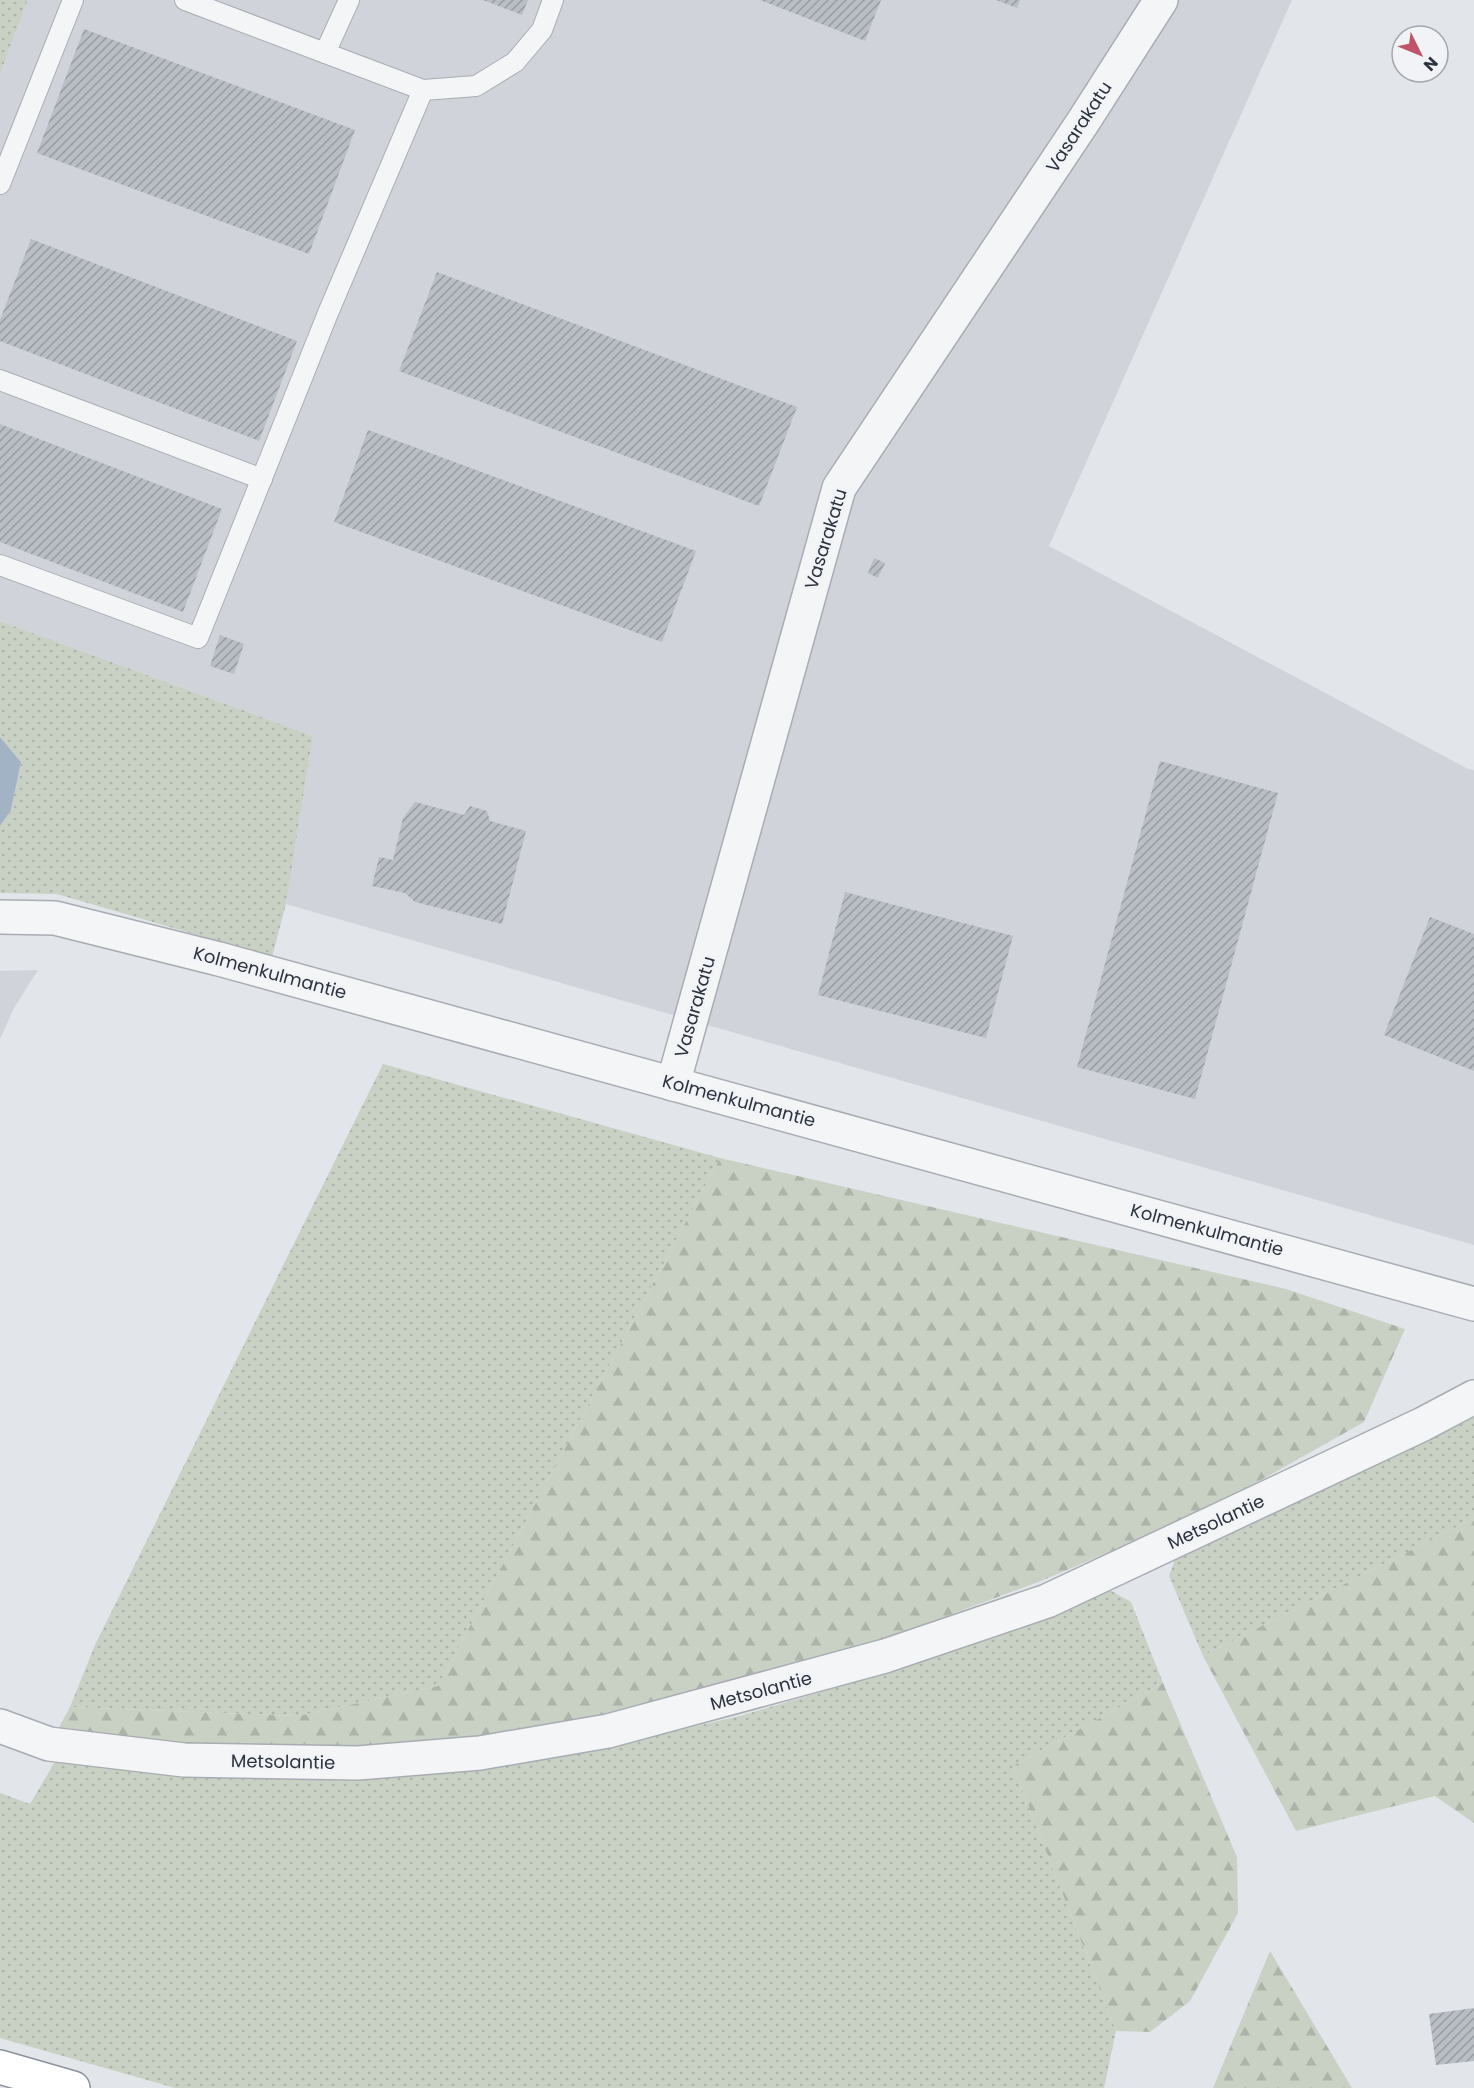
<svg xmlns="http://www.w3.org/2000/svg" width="1474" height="2088" viewBox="0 0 1474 2088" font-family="Poppins,sans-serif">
	<defs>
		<pattern id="grass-dots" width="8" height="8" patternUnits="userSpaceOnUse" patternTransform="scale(1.5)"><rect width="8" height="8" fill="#c8d1c4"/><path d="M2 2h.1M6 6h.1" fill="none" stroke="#acb4a9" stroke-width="1.8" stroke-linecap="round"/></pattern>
		<pattern id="forest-firs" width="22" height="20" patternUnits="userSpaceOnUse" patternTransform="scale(1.5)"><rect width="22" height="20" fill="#c8d1c4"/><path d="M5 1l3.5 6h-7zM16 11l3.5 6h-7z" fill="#acb4a9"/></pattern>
		<pattern id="building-hatch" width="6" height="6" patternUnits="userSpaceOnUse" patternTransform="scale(1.5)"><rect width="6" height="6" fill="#b9bec5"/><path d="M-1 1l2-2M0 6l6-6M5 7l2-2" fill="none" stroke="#979ba1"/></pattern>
	</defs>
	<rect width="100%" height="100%" fill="#e2e5e9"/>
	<g fill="#d0d4da">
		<polygon points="28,0 1292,0 1049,546 1468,769 1474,770 1474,1245 286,904 313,736 0,621 0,74"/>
		<polygon points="38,970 14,1008 0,1039 0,971"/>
	</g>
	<g fill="url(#grass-dots)">
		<polygon points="0,0 28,0 0,74"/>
		<polygon points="0,621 313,736 286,904 272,957 57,894 0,893 0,826 11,810 21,762 0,737"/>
		<polygon points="383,1064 720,1158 438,1686 298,1716 70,1707 95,1645"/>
		<polygon points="1474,1412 1474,1518 1203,1656 1169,1576 1177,1554"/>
		<polygon points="1108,1589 1131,1602 1163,1683 1013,1766 1116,2031 1104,2088 175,2088 0,2038 0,1793 30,1804 56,1760 179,1776 354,1781 478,1769 605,1747 740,1716 871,1677 1018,1629"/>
	</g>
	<g fill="url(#forest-firs)">
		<polygon points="720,1158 1286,1289 1405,1329 1364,1422 1206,1511 1041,1581 882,1640 605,1717 482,1736 358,1747 192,1745 56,1733 70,1707 298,1716 438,1686"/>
		<polygon points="1474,1518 1474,1823 1435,1796 1296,1831 1203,1656"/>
		<polygon points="1163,1683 1237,1857 1238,1913 1190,2001 1150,2032 1116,2031 1013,1766"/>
		<polygon points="1270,1951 1352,2088 1213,2088"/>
	</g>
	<polygon fill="#a1b3c5" points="0,737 21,762 11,810 0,826"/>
	<g fill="url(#building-hatch)">
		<polygon points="483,0 528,0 522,15"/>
		<polygon points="760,0 881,0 865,41"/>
		<polygon points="996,0 1020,0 1017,8"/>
		<polygon points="84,29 355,130 309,254 37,153"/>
		<polygon points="31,239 297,341 259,441 0,341 0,320"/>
		<polygon points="437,272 797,407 759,506 399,371"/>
		<polygon points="0,424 222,509 183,612 0,542"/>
		<polygon points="368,430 696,551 662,642 334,522"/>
		<polygon points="874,558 885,563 878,578 868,573"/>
		<polygon points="220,635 244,644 234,674 210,666"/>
		<polygon points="1160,761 1278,793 1195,1099 1077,1067"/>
		<polygon points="415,802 464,815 470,806 487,811 490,821 526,831 502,924 415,902 405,893 372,886 379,857 393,860 403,818"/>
		<polygon points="845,892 1013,936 986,1038 818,995"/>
		<polygon points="1430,917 1474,934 1474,1071 1384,1035"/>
		<polygon points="1474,2008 1474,2061 1436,2065 1429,2014"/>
	</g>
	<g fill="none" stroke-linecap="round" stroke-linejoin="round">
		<defs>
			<g id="service">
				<polyline points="325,53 349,0"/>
				<polyline points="423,90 476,86 515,62 542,30 553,0"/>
				<polyline points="0,184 73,0"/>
				<polyline points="0,380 262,479"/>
				<polyline points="0,565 198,638 328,313 423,90 185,0"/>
			</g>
			<g id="minor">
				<polyline points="673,1084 839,488 1083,122 1161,0"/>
				<polyline points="0,1726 49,1744 184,1760 358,1763 480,1753 608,1731 885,1656 1047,1601 1423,1424 1474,1397"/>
			</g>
			<polyline id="tertiary" points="0,917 55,918 219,959 1474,1304"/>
			<polyline id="motorway" points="0,2067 73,2088"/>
		</defs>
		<use href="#service" stroke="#a8acb3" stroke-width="22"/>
		<use href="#minor" stroke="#a8acb3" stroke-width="36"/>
		<use href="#tertiary" stroke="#a8acb3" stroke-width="36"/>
		<use href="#motorway" stroke="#8b939e" stroke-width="36"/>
		<use href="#service" stroke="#f4f5f7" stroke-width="20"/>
		<use href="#minor" stroke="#f4f5f7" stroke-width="33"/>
		<use href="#tertiary" stroke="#f4f5f7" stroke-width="33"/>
		<use href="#motorway" stroke="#fff" stroke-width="33"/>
	</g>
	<g text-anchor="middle" stroke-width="5" stroke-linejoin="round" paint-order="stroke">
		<g font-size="18" fill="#2c333f" stroke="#f1f3f6">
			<text transform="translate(1079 127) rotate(-57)" y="6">Vasarakatu</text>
			<text transform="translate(826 539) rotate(-73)" y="6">Vasarakatu</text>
			<text transform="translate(270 973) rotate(15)" y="6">Kolmenkulmantie</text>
			<text transform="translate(695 1007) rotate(-74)" y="6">Vasarakatu</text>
			<text transform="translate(739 1101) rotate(15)" y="6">Kolmenkulmantie</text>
			<text transform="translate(1207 1230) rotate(15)" y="6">Kolmenkulmantie</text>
			<text transform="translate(1216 1522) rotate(-25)" y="6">Metsolantie</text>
			<text transform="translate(761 1691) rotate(-15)" y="6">Metsolantie</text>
			<text transform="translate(283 1762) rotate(1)" y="6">Metsolantie</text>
		</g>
	</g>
	<g transform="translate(1420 54) rotate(133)"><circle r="28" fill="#f1f3f6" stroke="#a2a6ad" stroke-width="1.5"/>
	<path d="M0-4.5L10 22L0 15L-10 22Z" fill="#c05468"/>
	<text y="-9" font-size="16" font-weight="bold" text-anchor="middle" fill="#2c333f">N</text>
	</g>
</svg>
